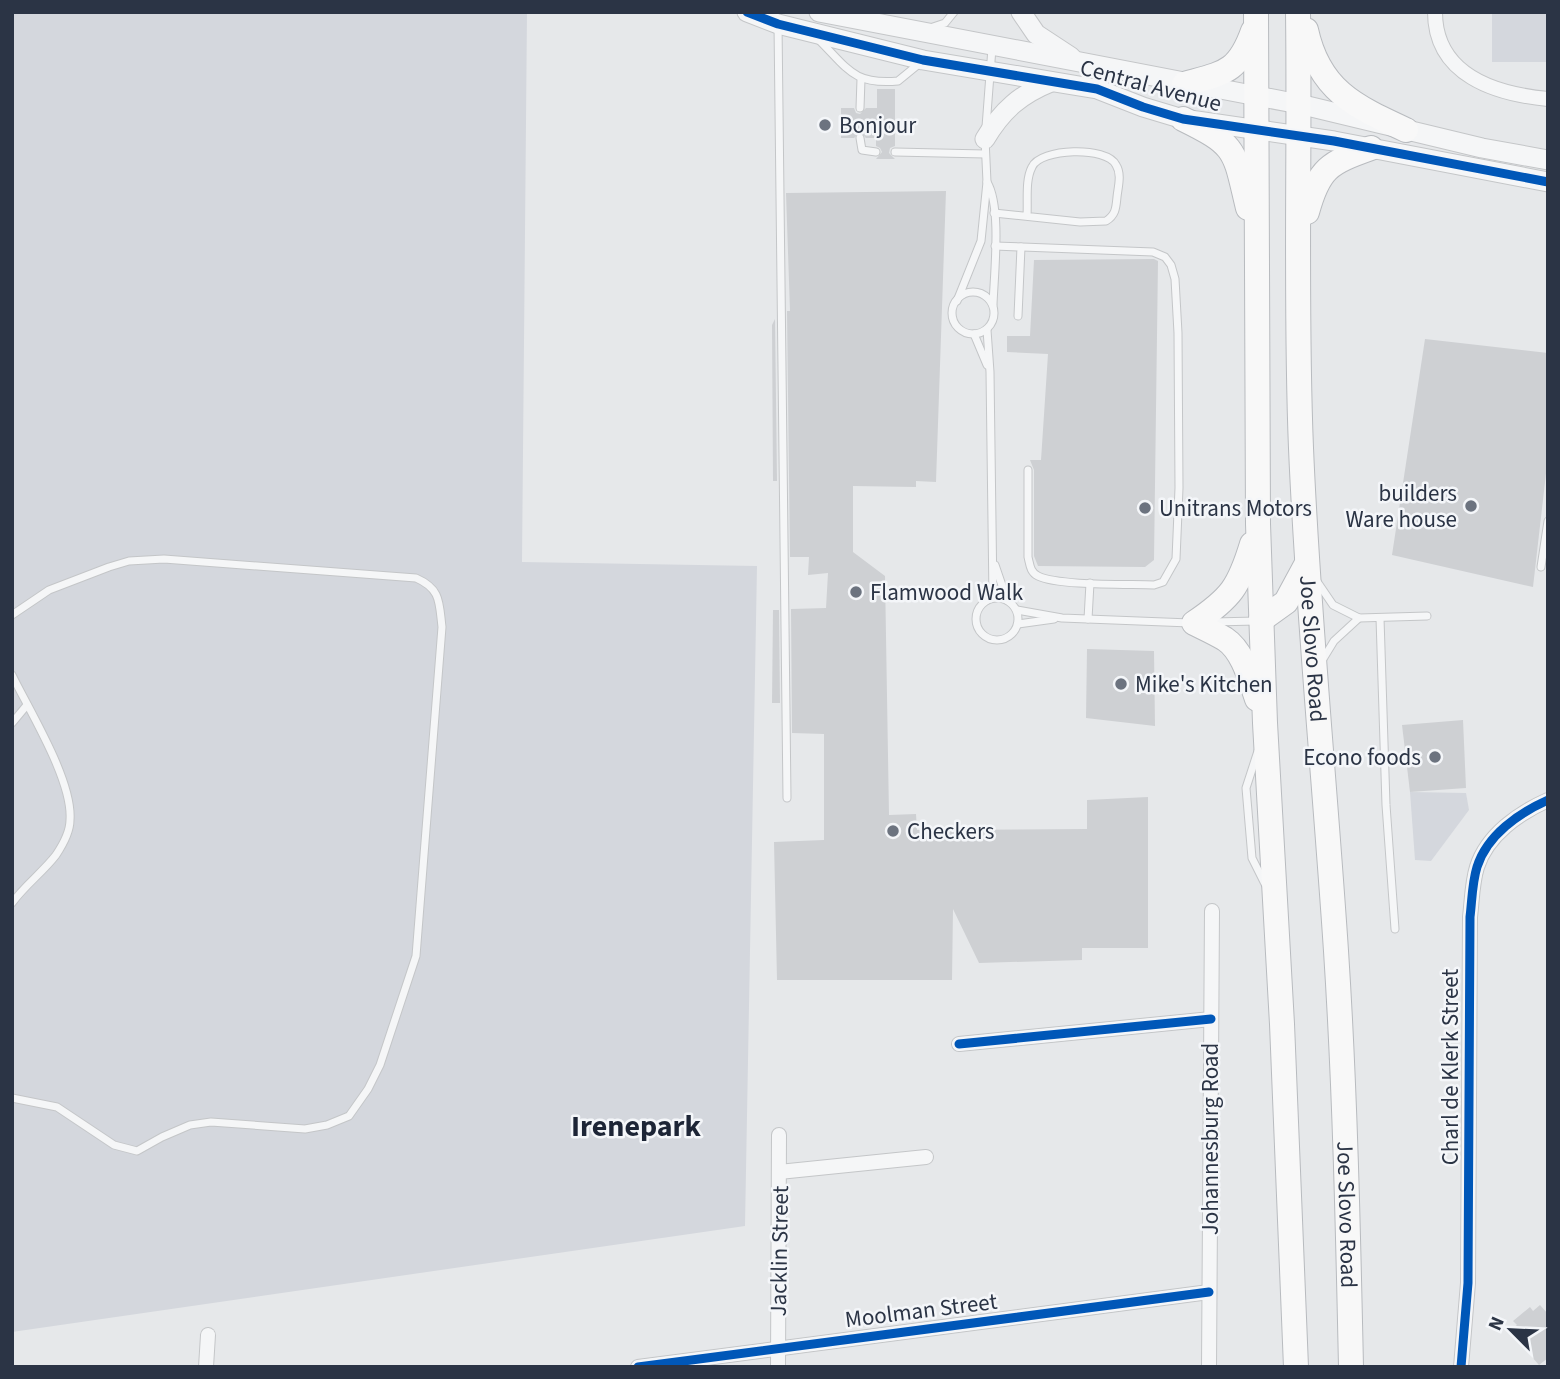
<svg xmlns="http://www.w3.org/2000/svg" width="1560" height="1379" viewBox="0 0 1560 1379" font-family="'Source Sans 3',sans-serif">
	<rect width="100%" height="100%" fill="#e6e8ea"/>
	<g fill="#d4d7dd">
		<polygon points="12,12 527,12 522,562 757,566 745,1226 12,1332"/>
		<rect x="1492" y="12" width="56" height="50"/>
		<polygon points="1410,792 1466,793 1469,810 1431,861 1415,860"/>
	</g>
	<g fill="#ced0d3">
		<polygon points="877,89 895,89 895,146 890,148 889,153 895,159 876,159 882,152 880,148 876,146 876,138 866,138 860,132 854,138 841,138 841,108 854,108 856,113 860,114 866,108 877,108"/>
		<polygon points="946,191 936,482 916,481 916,487 853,486 853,552 885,576 889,815 916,814 917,830 1087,829 1087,800 1148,797 1148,948 1082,948 1082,960 979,963 953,909 952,980 777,980 774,842 824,840 824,734 792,733 791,609 826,608 828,573 808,575 809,557 790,557 787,311 790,311 786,193"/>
		<polygon points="1154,259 1158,261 1154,560 1145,567 1038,566 1034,556 1034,470 1030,460 1041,460 1048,354 1007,352 1007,336 1030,336 1034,260"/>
		<polygon points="775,319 777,481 773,481 772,325"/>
		<polygon points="1425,339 1548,353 1548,456 1533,587 1392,555"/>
		<polygon points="773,610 779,610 780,703 772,703"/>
		<polygon points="1087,649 1154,651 1155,726 1086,718"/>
		<polygon points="1463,720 1466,788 1410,792 1402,725"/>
		<polygon points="1540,1305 1548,1314 1548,1358 1539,1365 1509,1331 1517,1325 1513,1321 1530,1307 1533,1311"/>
	</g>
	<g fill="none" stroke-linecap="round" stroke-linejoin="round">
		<defs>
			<g id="service">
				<polyline points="778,24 787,798"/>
				<polyline points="933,27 945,23 954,12"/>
				<path d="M820,41C848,69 854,85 898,81L920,63"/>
				<polyline points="860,108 861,79"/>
				<polyline points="986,127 992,48"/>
				<polyline points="860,138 862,150 876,152"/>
				<polyline points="895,152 985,154"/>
				<path d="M987,182C1002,207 994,274 993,305"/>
				<path d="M994,213L1080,222L1106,221C1116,215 1116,207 1117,197C1118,187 1122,174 1116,165C1107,146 1040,148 1032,167C1025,180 1028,201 1027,216"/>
				<path d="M995,246L1153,252L1165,257L1171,265L1175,279L1178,333L1179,488L1176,559L1163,582L1154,585C1129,584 1058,586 1038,576C1030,572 1030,565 1028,557V470"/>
				<circle cx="973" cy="313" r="21"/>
				<polyline points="957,301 981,241 987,182 985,139"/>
				<polyline points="1018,316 1021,247"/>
				<polyline points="987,330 990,372 993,598"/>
				<polyline points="974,334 987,365"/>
				<polyline points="995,565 1007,600"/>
				<polyline points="1541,567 1548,521"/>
				<polyline points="1316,580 1333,605 1359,618 1427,616"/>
				<circle cx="997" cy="619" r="21"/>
				<polyline points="1017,610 1062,618 1190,623"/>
				<path d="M12,615L49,590L109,567L129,561L164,559L416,578C441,589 439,602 442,627L416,956L380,1065L368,1089L349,1116L327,1125L305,1129L211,1122L190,1125L162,1137L137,1151L114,1145L57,1107L12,1098"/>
				<polyline points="1380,618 1386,805 1395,929"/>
				<polyline points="1088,619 1090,583"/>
				<polyline points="1213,622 1257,621"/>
				<polyline points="1018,624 1054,619"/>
				<polyline points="1323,659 1334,641 1359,618"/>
				<path d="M12,675C30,712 73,781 70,820C70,831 62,846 56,855C43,872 25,885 12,903"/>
				<polyline points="12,723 27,705"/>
				<polyline points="1258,751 1246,788 1252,858 1265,884"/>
			</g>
			<g id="minor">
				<path d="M1435,12C1435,75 1495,94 1548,99"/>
				<polyline points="959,1044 1211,1019"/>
				<polyline points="779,1172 926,1157"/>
				<polyline points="206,1367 208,1335"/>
				<polyline points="638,1367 1209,1292"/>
				<polyline points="778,1367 779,1135"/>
				<polyline points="1209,1367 1212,911"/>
				<path d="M1461,1367L1468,1283L1470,917C1472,901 1472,883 1477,867C1487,835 1519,813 1548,800"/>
			</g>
			<g id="tertiary">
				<polyline points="747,12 778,24 923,60 1097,89 1143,107 1183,119 1334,141 1548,182"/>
				<polyline points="819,12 1299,104 1482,148 1548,160"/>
				<polyline points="1021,12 1036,34 1071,57"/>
				<path d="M985,139C1002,110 1021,94 1051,82"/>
			</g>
			<g id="trunk">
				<polyline points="1256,12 1258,524 1265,723 1282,1024 1296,1367"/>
				<path id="s1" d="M1298,12C1300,157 1295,303 1301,448C1308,616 1325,784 1336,951C1345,1089 1348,1228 1351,1367"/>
				<path d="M1306,30C1319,90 1354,106 1406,130"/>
				<path d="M1184,84C1224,73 1238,73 1253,31"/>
				<path d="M1183,119C1238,146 1234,150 1248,208"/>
				<path d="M1307,212C1319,168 1329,163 1371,148"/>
				<path d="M1252,544C1239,587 1231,598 1194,623C1204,628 1215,633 1225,639C1243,651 1250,679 1257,699"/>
				<polyline points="1261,620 1286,602 1306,565"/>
			</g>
		</defs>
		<use href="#service" stroke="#c4c6c8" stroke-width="9"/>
		<use href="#minor" stroke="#c4c6c8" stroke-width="16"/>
		<use href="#tertiary" stroke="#c4c6c8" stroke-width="21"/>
		<use href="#trunk" stroke="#b8bbbf" stroke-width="26"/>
		<use href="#service" stroke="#f5f6f7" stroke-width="7"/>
		<use href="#minor" stroke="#f5f6f7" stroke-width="14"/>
		<use href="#tertiary" stroke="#f5f6f7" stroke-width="19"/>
		<use href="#trunk" stroke="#f8f8f8" stroke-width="24"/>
		<defs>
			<g id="cycleway">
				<polyline points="747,12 778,24 923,60 1097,89 1143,107 1183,119 1334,141 1548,182"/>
				<polyline points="959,1044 1211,1019"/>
				<polyline points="638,1367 1209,1292"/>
				<path d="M1461,1367L1468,1283L1470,917C1472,901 1472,883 1477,867C1487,835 1519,813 1548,800"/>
			</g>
		</defs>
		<use href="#cycleway" stroke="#f4f6f9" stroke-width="13"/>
		<use href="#cycleway" stroke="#0057b8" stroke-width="9"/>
	</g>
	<g fill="#6c737f" stroke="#f4f6f9" stroke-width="2.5">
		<circle cx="825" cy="125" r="7"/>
		<circle cx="1471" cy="506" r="7"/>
		<circle cx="1145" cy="508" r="7"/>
		<circle cx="856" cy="592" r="7"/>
		<circle cx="1121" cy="684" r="7"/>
		<circle cx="1435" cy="757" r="7"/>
		<circle cx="893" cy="831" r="7"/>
	</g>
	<g text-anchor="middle" stroke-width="5" stroke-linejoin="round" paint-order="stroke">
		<g font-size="23" fill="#2b3445" stroke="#f4f6f9">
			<text transform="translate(1151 85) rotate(15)" y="8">Central Avenue</text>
			<text dy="8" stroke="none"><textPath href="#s1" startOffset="637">Joe Slovo Road</textPath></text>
			<text transform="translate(1450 1067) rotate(-90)" y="8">Charl de Klerk Street</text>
			<text transform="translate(1210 1139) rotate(-90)" y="8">Johannesburg Road</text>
			<text dy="8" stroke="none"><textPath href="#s1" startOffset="1204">Joe Slovo Road</textPath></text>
			<text transform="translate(779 1251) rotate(-89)" y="8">Jacklin Street</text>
			<text transform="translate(921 1310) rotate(-7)" y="8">Moolman Street</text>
		</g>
		<g font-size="23" fill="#2b3445" stroke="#f4f6f9" text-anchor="start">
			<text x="839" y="133">Bonjour</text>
			<text x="1457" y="501" text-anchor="end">builders<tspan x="1457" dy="26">Ware house</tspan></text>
			<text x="1159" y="516">Unitrans Motors</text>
			<text x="870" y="600">Flamwood Walk</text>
			<text x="1135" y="692">Mike's Kitchen</text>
			<text x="1421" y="765" text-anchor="end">Econo foods</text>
			<text x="907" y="839">Checkers</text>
		</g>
		<g font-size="30" font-weight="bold" fill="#1d2536" stroke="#f4f6f9">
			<text x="636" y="1136">Irenepark</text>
		</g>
	</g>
	<rect width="1560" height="1379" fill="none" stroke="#2b3445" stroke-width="28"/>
	<g transform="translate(1511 1330) rotate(294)" stroke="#f4f6f9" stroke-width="5" paint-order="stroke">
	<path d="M0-5L12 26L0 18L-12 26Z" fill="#2b3445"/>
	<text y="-10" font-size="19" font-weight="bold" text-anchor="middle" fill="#2b3445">N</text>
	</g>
</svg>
